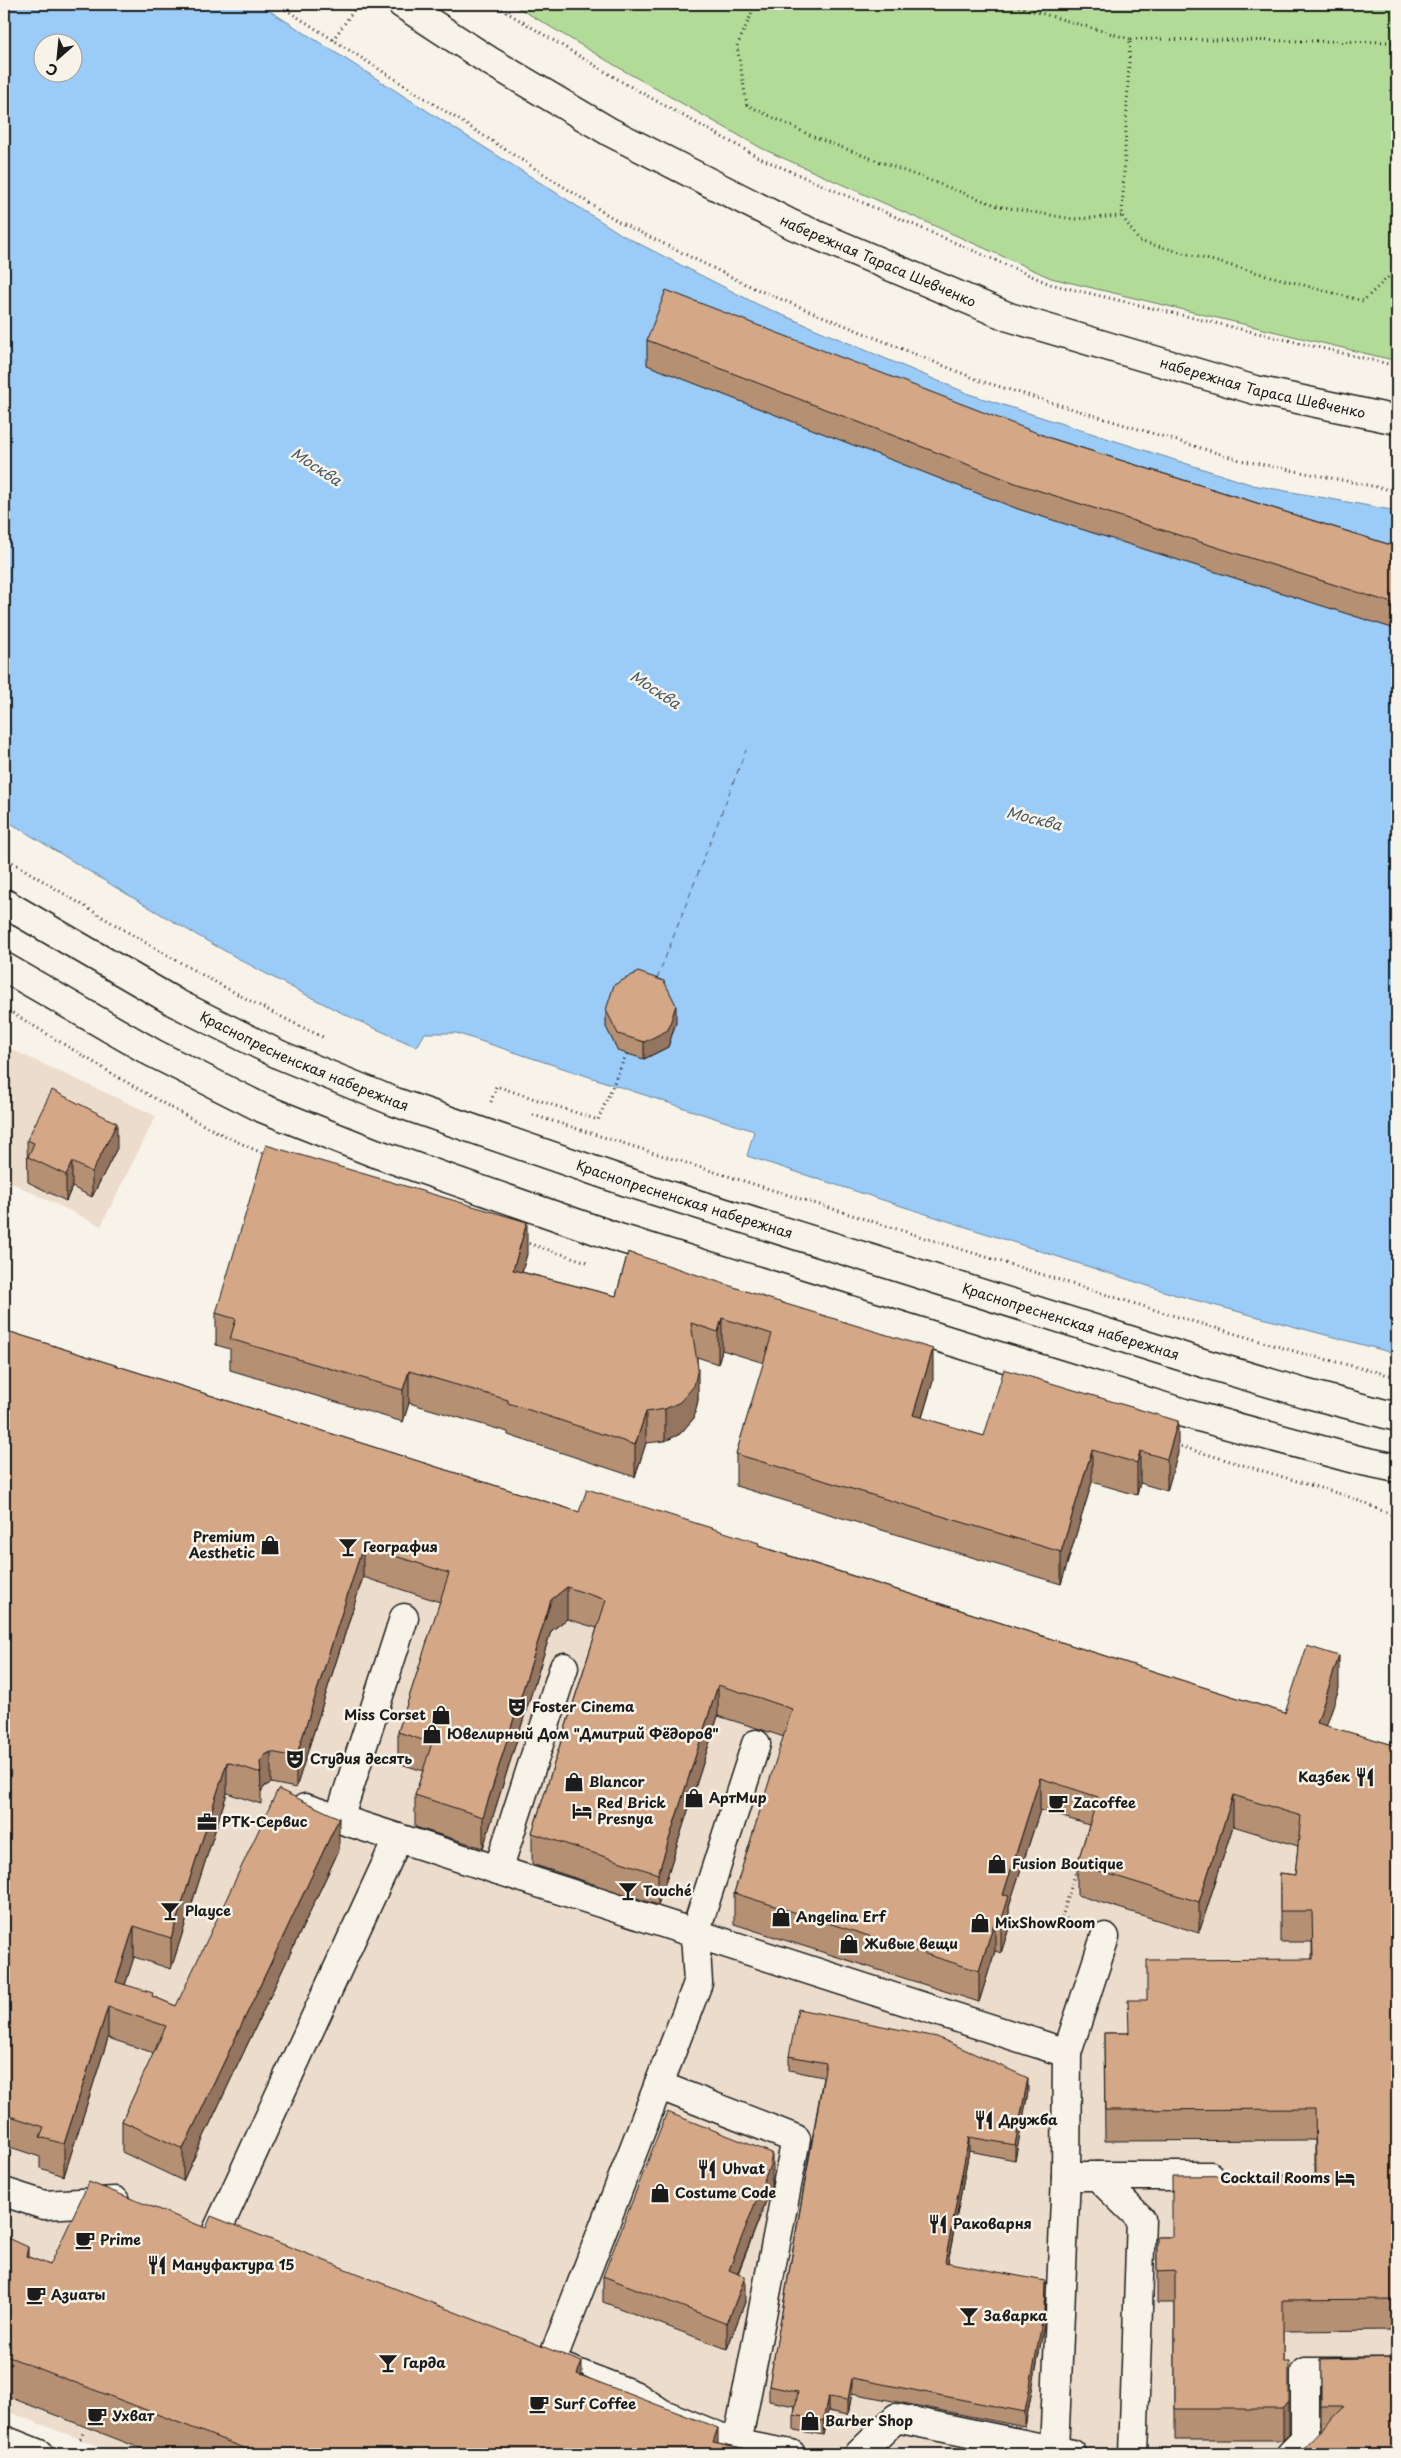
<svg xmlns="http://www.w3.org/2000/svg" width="1401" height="2458" viewBox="0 0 1401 2458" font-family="'Playpen Sans',sans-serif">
	<rect width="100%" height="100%" fill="#f7f3e8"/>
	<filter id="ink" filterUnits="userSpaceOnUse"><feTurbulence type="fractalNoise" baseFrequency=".02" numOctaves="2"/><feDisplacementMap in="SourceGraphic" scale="10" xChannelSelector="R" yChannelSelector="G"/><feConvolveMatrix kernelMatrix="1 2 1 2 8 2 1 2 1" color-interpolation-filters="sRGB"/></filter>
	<g filter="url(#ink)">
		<g fill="#ecdccb">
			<polygon points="4,1046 156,1116 101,1226 4,1179"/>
			<polygon points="4,1345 1397,1756 1397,2454 119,2454 4,2410"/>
		</g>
		<polygon fill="#b2db98" stroke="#677c5a" points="512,4 1397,4 1397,361 1051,278 763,149 628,73"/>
		<path fill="#9bcbf7" stroke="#68859f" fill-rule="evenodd" d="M4,4H259L624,236L759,305L969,394L1253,485L1397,511V1354L1176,1295L747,1156L754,1131L456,1033H425L417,1047C388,1034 359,1022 330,1007C218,951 111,885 4,819ZM42,42H72V72H42Z"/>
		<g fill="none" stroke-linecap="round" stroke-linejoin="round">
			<polyline stroke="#485969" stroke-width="1" stroke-dasharray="6 5" stroke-linecap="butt" points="657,979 746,750"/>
			<defs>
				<g id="minor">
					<path id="s1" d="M402,4L488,60L610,132L793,225L1009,317L1255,390L1397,420"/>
					<polyline points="305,1808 1067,2053"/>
					<polyline points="339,1819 404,1618"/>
					<polyline points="498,1870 564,1667"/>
					<polyline points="1105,1937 1067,2053 1066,2176 1097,2176 1141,2219 1133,2454"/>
					<polyline points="658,2085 796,2139 737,2444"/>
					<polyline points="1097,2176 1210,2176"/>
					<polyline points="4,2192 44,2205 115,2201"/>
					<polyline points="215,2235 398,1838"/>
					<polyline points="548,2362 634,2395 661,2413 737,2444 791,2454"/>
					<polyline points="551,2363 698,1983 695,1933 756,1744"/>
					<polyline points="4,2440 39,2454"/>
					<polyline points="1054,2450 1066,2176"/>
					<polyline points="859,2454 896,2418 1072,2454"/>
					<polyline points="1291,2454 1305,2440 1305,2372 1397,2372"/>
				</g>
				<g id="major">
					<path id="s2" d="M4,903L176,1003L280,1055L395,1102L633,1184L1193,1360L1304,1393L1397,1417"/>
					<polyline points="4,967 153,1053 262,1108 375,1153 616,1237 992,1354 1184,1413 1358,1460 1397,1468"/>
				</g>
			</defs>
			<use href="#minor" stroke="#1c1c1c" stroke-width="31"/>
			<use href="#major" stroke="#1c1c1c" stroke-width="31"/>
			<g stroke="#1c1c1c" stroke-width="3" stroke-dasharray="1 4" stroke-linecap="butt">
				<polyline points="277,4 619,222 756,289 981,381 1240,460 1397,491"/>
				<polyline points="493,4 624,83 760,158 1050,284 1397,366"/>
				<polyline points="756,4 737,46 747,105 814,137 998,206 1073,219 1122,216"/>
				<polyline points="1009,4 1130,39"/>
				<polyline points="333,40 358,4"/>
				<polyline points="1397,42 1130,39 1122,216 1139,241 1363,301 1397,269"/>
				<path d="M4,857C108,921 214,986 325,1038"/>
				<path d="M4,1008C90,1059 175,1116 267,1155"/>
				<polyline points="491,1102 496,1086 598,1120 628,1050"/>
				<polyline points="533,1115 1168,1314 1304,1354 1397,1377"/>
				<polyline points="524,1242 587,1262"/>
				<polyline points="1176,1445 1347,1496 1397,1517"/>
				<polyline points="1078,1864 1062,1917 1079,1925"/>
				<polyline points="80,2439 83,2433"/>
			</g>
			<use href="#minor" stroke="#f7f3e8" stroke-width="28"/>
			<use href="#major" stroke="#f7f3e8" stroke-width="28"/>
		</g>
		<g fill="#b69073" stroke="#1c1c1c">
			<polygon points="647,340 1053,439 1397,547 1395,629 1018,509 647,365"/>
			<polygon points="606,1010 676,1022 668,1047 644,1059 618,1051 606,1027"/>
			<polygon points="27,1140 117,1148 92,1197 72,1187 66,1201 28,1182"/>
			<polygon points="628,1252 933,1381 922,1418 984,1436 1178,1453 1167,1491 1140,1483 1137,1495 1092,1482 1061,1584 736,1486 736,1454 764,1363 722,1350 718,1364 697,1357 698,1400 694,1418 680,1434 665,1441 646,1443 635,1477 508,1435 508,1432 409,1403 403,1422 230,1370 230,1349 216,1345 216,1313 527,1254 522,1272 616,1296"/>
			<polygon points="4,1330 579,1512 759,1546 1285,1713 1339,1688 1326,1726 1397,1746 1397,2330 1283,2331 1283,2361 1289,2434 1283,2440 1175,2440 1175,2303 1157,2303 1157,2237 1172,2237 1315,2175 1315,2140 1105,2141 1104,2033 1128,2033 1147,2000 1312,1959 1312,1942 1280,1942 1280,1873 1295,1875 1298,1846 1233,1826 1199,1933 1077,1895 1077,1864 1089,1825 1040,1810 1009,1906 1009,1928 1001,1953 995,1951 979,2002 734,1924 734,1893 784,1737 760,1729 718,1716 658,1905 532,1864 532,1833 597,1628 567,1619 551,1631 483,1848 415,1827 415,1795 423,1771 398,1763 398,1732 440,1602 363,1577 296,1788 271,1783 265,1786 261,1792 261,1804 227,1793 171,1969 134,1957 125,1985 176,2006 339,1850 183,2181 122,2152 122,2121 154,2053 108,2038 64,2176 40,2168 40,2157 4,2145"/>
			<polygon points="789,2056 1028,2092 1015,2160 969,2151 948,2263 1045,2296 1044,2326 1025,2427 852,2393 848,2415 828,2411 823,2435 794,2430 794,2415 795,2406 769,2401 769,2386 823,2077 789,2070"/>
			<polygon points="772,2179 770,2191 738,2274 745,2302 727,2349 603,2302 603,2276"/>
			<polygon points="4,2236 28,2257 50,2265 582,2375 718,2443 770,2454 155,2454 4,2395"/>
			<polygon points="1397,2357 1321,2431 1321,2359"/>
		</g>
		<g fill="#94755e" stroke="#1c1c1c">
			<polygon points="1397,598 1397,622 1395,629 1395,604"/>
			<polygon points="676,1005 676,1022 668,1047 644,1059 644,1042"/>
			<polygon points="117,1123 117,1148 92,1197 92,1172"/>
			<polygon points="72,1162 72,1187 66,1201 66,1175"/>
			<polygon points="527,1222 527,1254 513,1301 513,1270"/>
			<polygon points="722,1318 722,1350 718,1364 718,1332"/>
			<polygon points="933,1349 933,1381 913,1446 913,1415"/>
			<polygon points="698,1368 698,1400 694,1418 680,1434 665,1441 665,1409"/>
			<polygon points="409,1371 409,1403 403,1422 403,1390"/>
			<polygon points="646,1412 646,1443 635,1477 635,1445"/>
			<polygon points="1178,1421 1178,1453 1167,1491 1167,1459"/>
			<polygon points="1092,1450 1092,1482 1061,1584 1061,1552"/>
			<polygon points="1140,1451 1140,1483 1137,1495 1137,1463"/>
			<polygon points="363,1546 363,1577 296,1788 296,1757"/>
			<polygon points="567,1587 567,1619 551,1631 483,1848 483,1817 551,1600"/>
			<polygon points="1339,1656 1339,1688 1317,1754 1317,1723"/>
			<polygon points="718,1685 718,1716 658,1905 658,1874"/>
			<polygon points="271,1752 271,1783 265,1786 261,1792 260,1762 265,1755"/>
			<polygon points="227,1762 227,1793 171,1969 171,1938"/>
			<polygon points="1040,1778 1040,1810 1009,1906 1009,1928 1001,1953 1001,1922 1003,1895"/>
			<polygon points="1233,1795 1233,1826 1199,1933 1199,1902"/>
			<polygon points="339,1818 339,1850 183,2181 183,2149"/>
			<polygon points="995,1920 995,1951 979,2002 979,1971"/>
			<polygon points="134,1926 134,1957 117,2010 116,1982"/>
			<polygon points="108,2007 108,2038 64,2176 64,2144"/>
			<polygon points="1028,2078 1028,2092 1015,2160 1015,2145"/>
			<polygon points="969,2137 969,2151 945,2277 945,2262"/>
			<polygon points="772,2153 772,2179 770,2191 729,2295 729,2270"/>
			<polygon points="28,2247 28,2288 26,2256"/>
			<polygon points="745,2277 745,2302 727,2349 727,2324"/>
			<polygon points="1045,2281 1044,2326 1025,2427 1025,2412"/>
			<polygon points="582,2362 582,2403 577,2374"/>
			<polygon points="852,2378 852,2393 848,2415 848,2400"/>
			<polygon points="828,2397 828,2411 823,2435 823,2421"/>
			<polygon points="1289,2402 1289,2434 1283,2440 1283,2409"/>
			<polygon points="718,2428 718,2454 713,2442"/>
		</g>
		<g fill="#d4a786" stroke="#1c1c1c">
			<polygon points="666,290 1053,439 1397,547 1397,598 1395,604 1018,484 647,340"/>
			<polygon points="638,972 664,981 676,1005 668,1030 644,1042 618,1034 606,1010 614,985"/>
			<polygon points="52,1090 117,1123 92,1172 72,1162 66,1175 28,1157 34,1143 27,1140"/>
			<polygon points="266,1145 527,1222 513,1270 616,1296 628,1252 773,1300 933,1349 913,1415 984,1436 1004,1369 1178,1421 1167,1459 1140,1451 1137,1463 1092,1450 1061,1552 736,1454 772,1334 722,1318 718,1332 691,1323 698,1368 694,1386 680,1402 665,1409 646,1412 635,1445 508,1403 508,1400 409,1371 403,1390 230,1339 236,1319 216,1313"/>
			<polygon points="4,1330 579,1512 587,1489 759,1543 758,1546 1285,1713 1307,1646 1339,1656 1317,1723 1397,1746 1397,2299 1283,2300 1283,2361 1289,2361 1289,2402 1283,2409 1175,2409 1175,2271 1157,2272 1157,2237 1172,2237 1172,2176 1316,2175 1315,2109 1105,2110 1104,2033 1129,2033 1128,2000 1147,2000 1147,1960 1313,1959 1312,1911 1280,1911 1280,1873 1295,1875 1301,1816 1233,1795 1199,1902 1077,1864 1098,1797 1040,1778 1003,1895 1009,1896 1001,1922 995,1920 979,1971 734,1893 792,1709 760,1698 718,1685 658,1874 532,1833 606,1600 567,1587 551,1600 483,1817 415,1795 432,1743 398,1732 449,1573 363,1546 296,1757 271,1752 265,1755 260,1762 261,1773 227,1762 171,1938 134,1926 116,1982 153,1993 152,1996 176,2006 278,1789 339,1818 183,2149 122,2121 166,2026 108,2007 64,2144 40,2137 44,2127 4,2114"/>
			<polygon points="798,2009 937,2037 1028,2078 1015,2145 969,2137 945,2262 1045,2281 1044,2312 1025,2412 852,2378 848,2400 828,2397 823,2421 794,2415 798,2392 769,2386 826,2063 789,2056"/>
			<polygon points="667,2112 772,2153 770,2165 729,2270 745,2277 727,2324 603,2276"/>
			<polygon points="89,2182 206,2228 211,2216 582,2362 577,2374 718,2428 713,2442 770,2454 260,2454 4,2355 4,2236 28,2247 26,2256 50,2265"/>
			<polygon points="1397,2357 1397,2454 1298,2454 1344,2407 1321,2407 1321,2359"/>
		</g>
	</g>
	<defs>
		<symbol id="shop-bare" viewBox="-9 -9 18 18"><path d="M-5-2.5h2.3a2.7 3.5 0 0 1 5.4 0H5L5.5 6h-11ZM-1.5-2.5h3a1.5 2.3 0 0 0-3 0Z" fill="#1c1c1c" stroke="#f7f3e8" stroke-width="2.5" paint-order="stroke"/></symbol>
		<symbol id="bar-bare" viewBox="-9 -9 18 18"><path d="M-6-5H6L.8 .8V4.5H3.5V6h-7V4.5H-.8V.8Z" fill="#1c1c1c" stroke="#f7f3e8" stroke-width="2.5" paint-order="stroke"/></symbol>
		<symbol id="theatre-bare" viewBox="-9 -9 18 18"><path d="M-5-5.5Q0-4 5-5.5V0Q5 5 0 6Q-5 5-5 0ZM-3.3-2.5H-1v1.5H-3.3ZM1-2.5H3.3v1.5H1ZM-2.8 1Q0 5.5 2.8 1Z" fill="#1c1c1c" stroke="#f7f3e8" stroke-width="2.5" paint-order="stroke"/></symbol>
		<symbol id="restaurant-bare" viewBox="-9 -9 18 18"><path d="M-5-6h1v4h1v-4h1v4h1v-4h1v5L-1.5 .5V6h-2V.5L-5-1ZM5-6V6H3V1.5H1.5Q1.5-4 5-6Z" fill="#1c1c1c" stroke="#f7f3e8" stroke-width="2.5" paint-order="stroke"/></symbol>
		<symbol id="cafe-bare" viewBox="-9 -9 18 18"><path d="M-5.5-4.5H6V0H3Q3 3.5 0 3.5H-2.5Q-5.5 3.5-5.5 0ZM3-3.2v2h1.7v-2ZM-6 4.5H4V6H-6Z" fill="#1c1c1c" stroke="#f7f3e8" stroke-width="2.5" paint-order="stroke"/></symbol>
		<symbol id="hotel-bare" viewBox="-9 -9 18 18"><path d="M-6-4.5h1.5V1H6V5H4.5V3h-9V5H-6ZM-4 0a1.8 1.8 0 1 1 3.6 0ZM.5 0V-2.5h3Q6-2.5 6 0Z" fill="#1c1c1c" stroke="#f7f3e8" stroke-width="2.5" paint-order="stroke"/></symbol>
		<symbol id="office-bare" viewBox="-9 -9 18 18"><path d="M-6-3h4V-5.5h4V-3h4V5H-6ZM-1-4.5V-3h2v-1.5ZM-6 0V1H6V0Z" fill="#1c1c1c" stroke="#f7f3e8" stroke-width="2.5" paint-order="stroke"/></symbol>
	</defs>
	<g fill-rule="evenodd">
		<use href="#shop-bare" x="256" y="1531" width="28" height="28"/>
		<use href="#bar-bare" x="334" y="1533" width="28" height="28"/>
		<use href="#theatre-bare" x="503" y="1693" width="28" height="28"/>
		<use href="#shop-bare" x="427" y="1701" width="28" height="28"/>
		<use href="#shop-bare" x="418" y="1720" width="28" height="28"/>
		<use href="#theatre-bare" x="281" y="1745" width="28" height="28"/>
		<use href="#restaurant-bare" x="1351" y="1763" width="28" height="28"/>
		<use href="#shop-bare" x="560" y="1768" width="28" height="28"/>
		<use href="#shop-bare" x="680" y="1784" width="28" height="28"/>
		<use href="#cafe-bare" x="1044" y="1789" width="28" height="28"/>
		<use href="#hotel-bare" x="568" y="1797" width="28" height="28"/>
		<use href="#office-bare" x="193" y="1808" width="28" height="28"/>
		<use href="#shop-bare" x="983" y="1850" width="28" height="28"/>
		<use href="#bar-bare" x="614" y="1877" width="28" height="28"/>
		<use href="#bar-bare" x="156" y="1897" width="28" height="28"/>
		<use href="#shop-bare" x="767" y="1903" width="28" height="28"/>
		<use href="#shop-bare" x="966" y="1909" width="28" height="28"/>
		<use href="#shop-bare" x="835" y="1930" width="28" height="28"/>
		<use href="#restaurant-bare" x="970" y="2106" width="28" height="28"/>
		<use href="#restaurant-bare" x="693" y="2155" width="28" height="28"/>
		<use href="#hotel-bare" x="1331" y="2164" width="28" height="28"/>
		<use href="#shop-bare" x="646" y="2179" width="28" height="28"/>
		<use href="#restaurant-bare" x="924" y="2210" width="28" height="28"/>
		<use href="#cafe-bare" x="71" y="2226" width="28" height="28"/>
		<use href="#restaurant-bare" x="143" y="2251" width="28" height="28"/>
		<use href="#cafe-bare" x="22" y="2281" width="28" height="28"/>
		<use href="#bar-bare" x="955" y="2302" width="28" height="28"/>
		<use href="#bar-bare" x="374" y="2349" width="28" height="28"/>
		<use href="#cafe-bare" x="525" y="2390" width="28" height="28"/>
		<use href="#cafe-bare" x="83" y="2402" width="28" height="28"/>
		<use href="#shop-bare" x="796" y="2407" width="28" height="28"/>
	</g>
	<g text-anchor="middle" stroke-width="5" stroke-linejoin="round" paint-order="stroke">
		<g font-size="14" fill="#1c1c1c" stroke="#f7f3e8">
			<text dy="5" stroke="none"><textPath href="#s1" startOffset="542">набережная Тараса Шевченко</textPath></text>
			<text dy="5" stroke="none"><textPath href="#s1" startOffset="948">набережная Тараса Шевченко</textPath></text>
			<text dy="5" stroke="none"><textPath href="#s2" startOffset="340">Краснопресненская набережная</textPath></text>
			<text dy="5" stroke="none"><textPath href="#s2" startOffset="745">Краснопресненская набережная</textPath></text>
			<text dy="5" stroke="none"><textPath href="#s2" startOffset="1150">Краснопресненская набережная</textPath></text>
		</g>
		<g font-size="14" font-weight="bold" fill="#1c1c1c" stroke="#f7f3e8" text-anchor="start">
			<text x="255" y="1542" text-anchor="end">Premium<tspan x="255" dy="16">Aesthetic</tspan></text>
			<text x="363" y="1552">География</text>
			<text x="532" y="1712">Foster Cinema</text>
			<text x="426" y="1720" text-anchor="end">Miss Corset</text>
			<text x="447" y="1739">Ювелирный Дом "Дмитрий Фёдоров"</text>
			<text x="310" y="1764">Студия десять</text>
			<text x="1350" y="1782" text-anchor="end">Казбек</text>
			<text x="589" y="1787">Blancor</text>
			<text x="709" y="1803">АртМир</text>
			<text x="597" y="1808">Red Brick<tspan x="597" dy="16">Presnya</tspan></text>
			<text x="1073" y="1808">Zacoffee</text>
			<text x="222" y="1827">РТК-Сервис</text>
			<text x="1012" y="1869">Fusion Boutique</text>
			<text x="643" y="1896">Touché</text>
			<text x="185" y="1916">Playce</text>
			<text x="796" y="1922">Angelina Erf</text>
			<text x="995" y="1928">MixShowRoom</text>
			<text x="864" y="1949">Живые вещи</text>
			<text x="999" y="2125">Дружба</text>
			<text x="722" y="2174">Uhvat</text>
			<text x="1330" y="2183" text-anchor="end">Cocktail Rooms</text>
			<text x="675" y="2198">Costume Code</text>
			<text x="953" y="2229">Раковарня</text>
			<text x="100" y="2245">Prime</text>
			<text x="172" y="2270">Мануфактура 15</text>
			<text x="51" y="2300">Азиаты</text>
			<text x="984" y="2321">Заварка</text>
			<text x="403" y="2368">Гарда</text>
			<text x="554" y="2409">Surf Coffee</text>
			<text x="112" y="2421">Ухват</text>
			<text x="825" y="2426">Barber Shop</text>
		</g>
		<g font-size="15" font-style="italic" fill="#485969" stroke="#f7f3e8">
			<text transform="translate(316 467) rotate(33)" y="5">Москва</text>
			<text transform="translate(655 690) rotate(33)" y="5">Москва</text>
			<text transform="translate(1034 819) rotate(14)" y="5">Москва</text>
		</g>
	</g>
	<rect width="1401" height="2458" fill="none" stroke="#f7f3e8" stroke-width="20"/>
	<rect x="10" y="10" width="1381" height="2438" fill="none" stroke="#1c1c1c" stroke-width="2" filter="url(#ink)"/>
	<g transform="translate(58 58) rotate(207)"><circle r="24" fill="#f7f3e8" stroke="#9f9d96"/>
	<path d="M0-4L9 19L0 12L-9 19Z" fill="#1c1c1c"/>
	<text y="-8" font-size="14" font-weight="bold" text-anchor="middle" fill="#1c1c1c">С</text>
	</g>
</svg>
